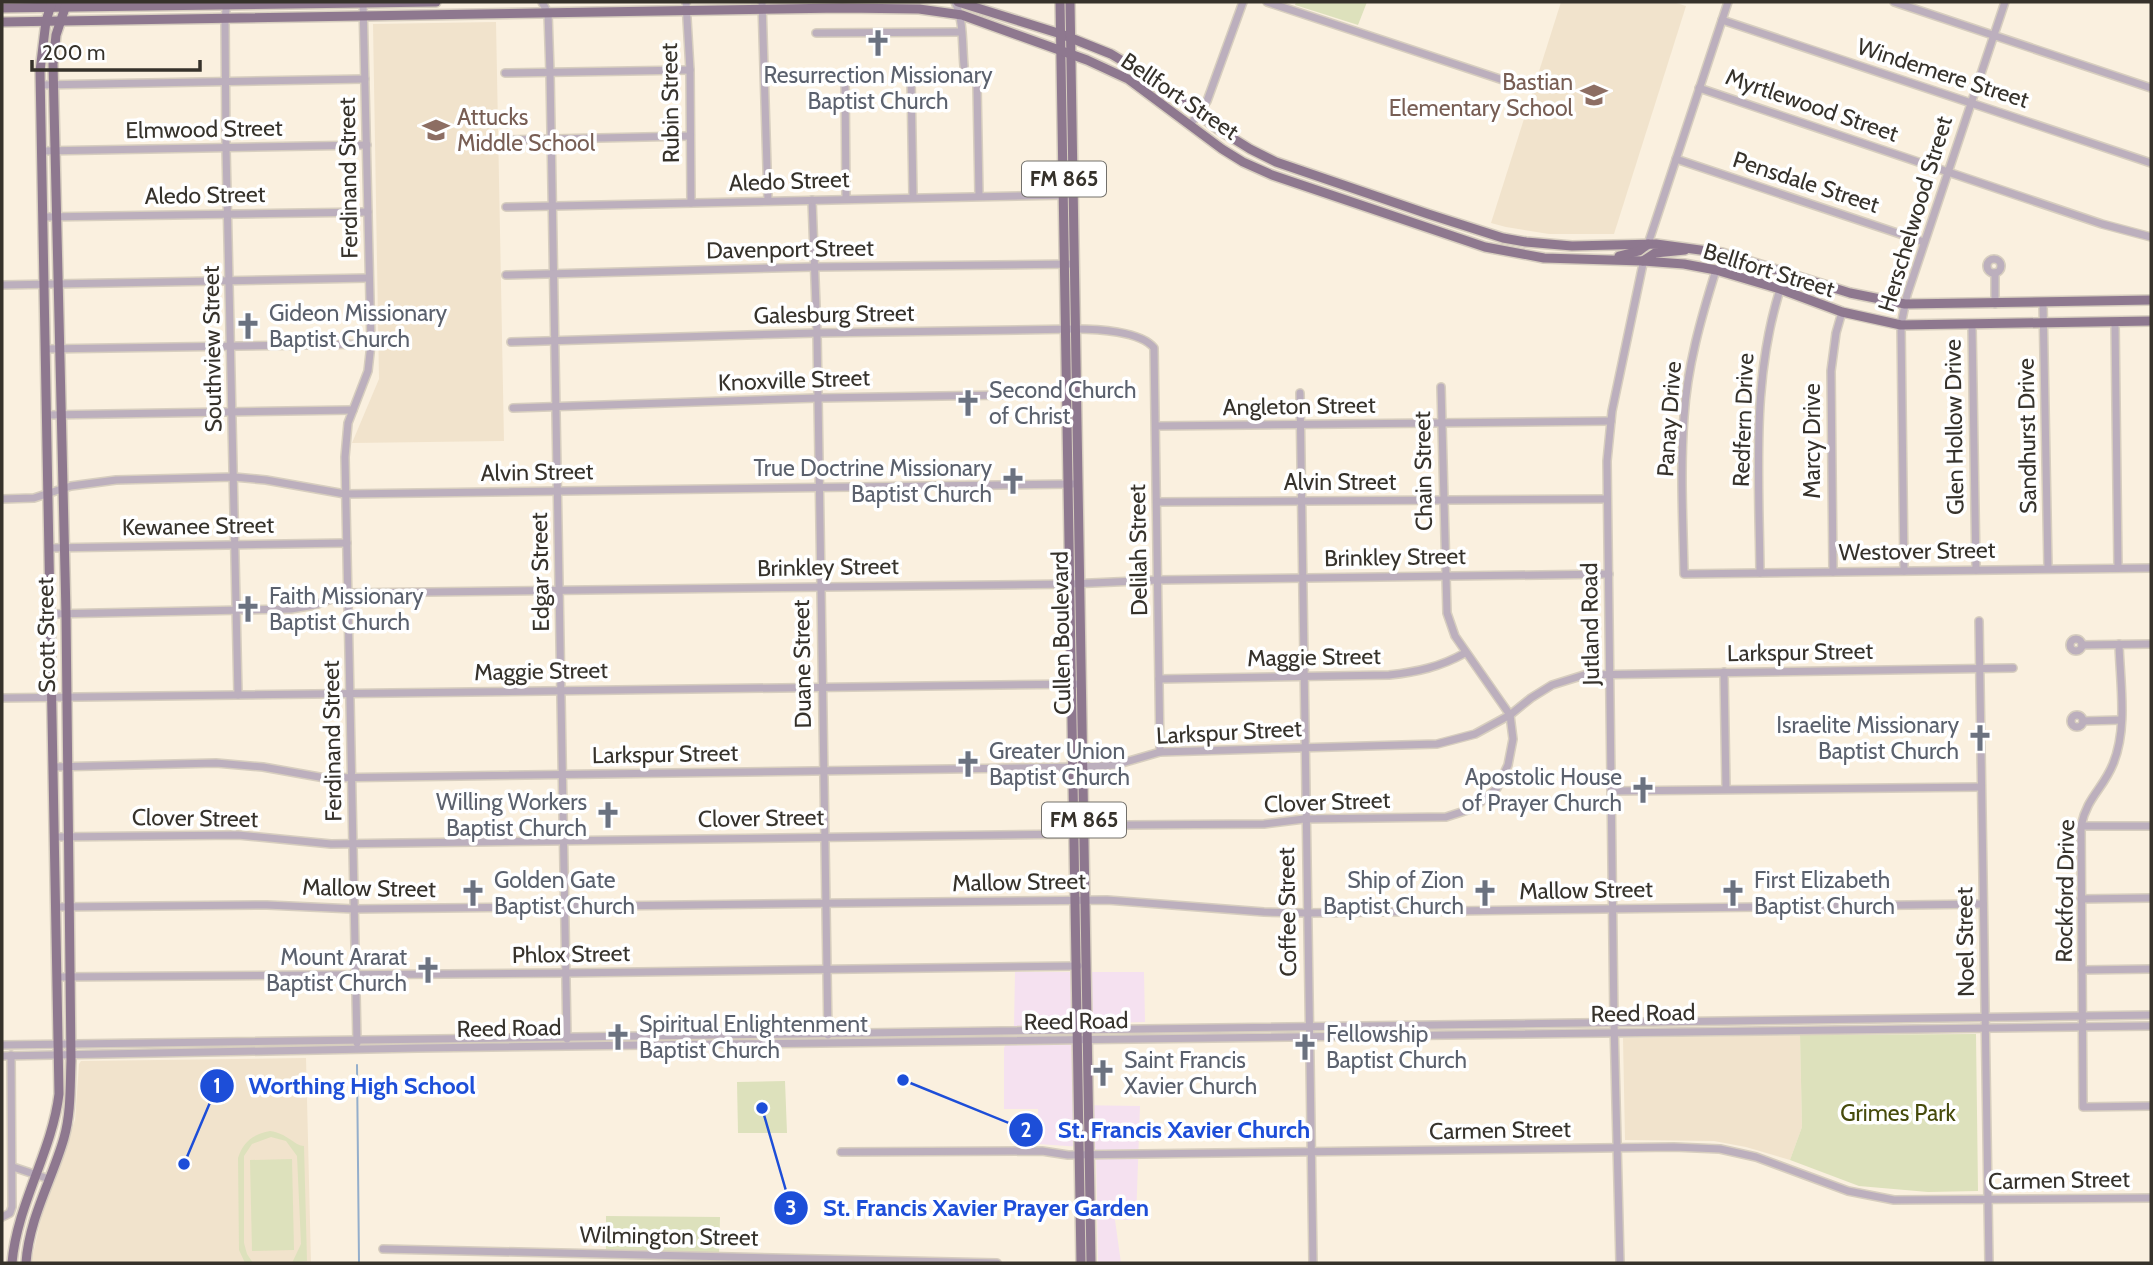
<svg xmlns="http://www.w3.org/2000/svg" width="2153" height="1265" viewBox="0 0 2153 1265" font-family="Cabin,sans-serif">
	<rect width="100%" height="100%" fill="#faf0df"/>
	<polygon fill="#f5e1f0" points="1015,972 1144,972 1145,1022 1071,1024 1073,1105 1140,1106 1136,1220 1115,1220 1121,1263 1098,1263 1096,1148 1038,1144 1038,1109 1004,1109 1004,1048 1014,1026"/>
	<g fill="#f1e3cc">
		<polygon points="1561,2 1673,2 1686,6 1614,234 1549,234 1506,227 1491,223"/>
		<polygon points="496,22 504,441 352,443 379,379 373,24"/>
		<polygon points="1800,1035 1802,1127 1790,1160 1746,1147 1714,1141 1625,1140 1623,1038"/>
		<polygon points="306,1058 311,1263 31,1263 44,1205 75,1120 79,1064 81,1061"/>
	</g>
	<g fill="#dde1bc">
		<polygon points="1296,2 1367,2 1358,25 1295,5"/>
		<polygon points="1976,1034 1978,1191 1928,1192 1859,1186 1790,1160 1802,1127 1800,1035"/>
		<polygon points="785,1081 787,1133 738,1133 737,1082"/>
		<path d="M270,1131C287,1133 295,1146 304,1146L307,1261L292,1263L301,1244L297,1156L286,1141L271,1137L252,1144L244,1156V1243L247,1254L253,1263H245L239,1250L238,1158C243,1142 253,1134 270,1131Z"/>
		<polygon points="292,1159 294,1250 252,1251 250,1160"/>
		<polygon points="606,1216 720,1217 719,1254 606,1252"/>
	</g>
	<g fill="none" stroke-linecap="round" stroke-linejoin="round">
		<polyline stroke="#94aecb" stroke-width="2" points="357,1065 359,1263"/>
		<defs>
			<g id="minor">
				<polyline points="227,2 225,19 226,148 238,695"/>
				<polyline points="542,2 548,13 550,73 567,1039"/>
				<polyline points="686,2 690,70 691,203"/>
				<polyline points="762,2 768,201"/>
				<path d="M955,2C964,21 962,45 964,66"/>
				<polyline points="1267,2 1521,86"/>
				<polyline points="1894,2 2151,88"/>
				<polyline points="1722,20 2151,163"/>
				<polyline points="816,33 960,32"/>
				<polyline points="505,73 690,70"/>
				<polyline points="911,78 913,197"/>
				<polyline points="845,79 846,198"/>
				<polyline points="40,85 365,79"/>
				<polyline points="977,86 979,196"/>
				<polyline points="1699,88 2102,224 2151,237"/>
				<polyline points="1190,125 1207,101 1243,2"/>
				<polyline points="503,140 690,136"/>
				<polyline points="42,151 367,145"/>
				<polyline points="1676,159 1924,242"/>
				<polyline points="812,200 817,333 828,1035"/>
				<polyline points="506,207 1068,195"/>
				<polyline points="43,217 368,212"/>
				<polyline points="1647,247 1728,2"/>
				<circle cx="1994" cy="266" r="7"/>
				<path d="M1716,270C1701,318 1687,367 1684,417C1680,469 1683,522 1684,574L2151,568"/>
				<polyline points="1995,273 1995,304"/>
				<polyline points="506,275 814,267 1074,264"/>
				<polyline points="2,285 369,278"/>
				<polyline points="2043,302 2048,568"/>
				<polyline points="2115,322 2118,568"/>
				<polyline points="1972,326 1976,570"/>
				<path d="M511,342L817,333L1075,329C1096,329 1141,331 1154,348L1160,752"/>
				<polyline points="45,349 371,344"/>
				<polyline points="1300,393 1313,1263"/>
				<polyline points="513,408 818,398 1069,394"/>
				<polyline points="47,415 353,410"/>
				<polyline points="1156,426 1611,421"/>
				<polyline points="2,499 34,498 71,486 116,480 234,477 266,480 345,494 1073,484"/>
				<polyline points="1157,502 1607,499"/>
				<polyline points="49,548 347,543"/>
				<polyline points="1904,571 1901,325 1907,295 2005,2"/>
				<polyline points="1833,572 1831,371 1836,333 1842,312"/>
				<path d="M1760,573C1759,471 1750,369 1786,272"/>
				<polyline points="51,614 291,609 315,605 348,593 1070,584 1158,580 1609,574"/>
				<polyline points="1979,621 1989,1263"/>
				<circle cx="2076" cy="645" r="6"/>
				<path d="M2119,644C2120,682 2128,728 2113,764C2103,789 2087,797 2081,826L2083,1107L2151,1106"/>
				<polyline points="2082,645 2151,644"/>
				<polyline points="1724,672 1726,789"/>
				<path d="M1159,679L1389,675C1417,672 1440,667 1465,653"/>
				<polyline points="2,698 1081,684"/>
				<circle cx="2077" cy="721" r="6"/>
				<polyline points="2083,721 2121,720"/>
				<polyline points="53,767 216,763 263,767 325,778 1083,767 1115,765 1160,752 1437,744 1475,734 1510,715 1531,698 1552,685 1584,675 2013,668"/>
				<polyline points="1612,791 1981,787"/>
				<polyline points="2081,826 2151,826"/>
				<polyline points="55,837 238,835 331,844 1074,834 1128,825 1264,824 1304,819 1446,817 1474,808 1497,788 1508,765 1513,739 1510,715 1455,636 1447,613 1441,387"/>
				<polyline points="2081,899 2151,898"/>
				<polyline points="56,907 267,905 354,909 1107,900 1264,912 1307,913 1983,904"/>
				<polyline points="2082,970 2151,969"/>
				<polyline points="57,977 567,973 1078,966"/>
				<polyline points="357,1043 345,457 348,423 368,371 371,344 363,2"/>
				<polyline points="2,1045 2151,1015"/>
				<polyline points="2,1056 418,1048 2151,1026"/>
				<polyline points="841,1152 1042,1151 1068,1155 1674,1147 1720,1149 1756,1157 1848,1191 1894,1200 2151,1198"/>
				<polyline points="13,1167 49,1179"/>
				<polyline points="2,1217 10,1213 12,1207 11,1055"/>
				<polyline points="383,1249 997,1263"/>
				<polyline points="1620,1263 1614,1022 1607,461 1612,411 1644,259"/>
			</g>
			<g id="major">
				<polyline points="958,2 1061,34 1111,54 1159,83 1218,129 1250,149 1276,162 1428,214 1503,238 1526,242 1572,246 1656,244 1722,253 1850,293 1905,304 2151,300"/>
				<polyline points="1060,2 1081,1263"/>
				<polyline points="1070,2 1091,1263"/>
				<polyline points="2,8 436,2"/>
				<polyline points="2,22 842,8 919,9 962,15 1087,60 1128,79 1222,149 1243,162 1272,175 1485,247 1544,258 1643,261 1684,264 1716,270 1780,289 1842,312 1901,325 2151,321"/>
				<polyline points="1619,256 1639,251 1648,244"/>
				<polyline points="1643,261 1655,253 1685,250"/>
				<path d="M12,1263C17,1204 52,1152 59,1094L40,71L46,21L52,2"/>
				<path d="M26,1263C29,1218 52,1180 64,1138C71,1113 70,1087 71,1061L66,614L53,64L56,35L67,2"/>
			</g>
		</defs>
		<use href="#minor" stroke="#d7cebf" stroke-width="10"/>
		<use href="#major" stroke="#d7cebf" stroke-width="12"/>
		<use href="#minor" stroke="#bcafbd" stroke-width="7"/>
		<use href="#major" stroke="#8e788f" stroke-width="9"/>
	</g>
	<defs>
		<symbol id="church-bare" viewBox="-9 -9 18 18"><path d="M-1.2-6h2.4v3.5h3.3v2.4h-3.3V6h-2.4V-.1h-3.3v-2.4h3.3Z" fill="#6b7280" stroke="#fff" stroke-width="2.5" paint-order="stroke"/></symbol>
		<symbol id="school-bare" viewBox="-9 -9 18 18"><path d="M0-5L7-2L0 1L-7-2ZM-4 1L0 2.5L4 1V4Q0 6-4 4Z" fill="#8d6e63" stroke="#fff" stroke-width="2.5" paint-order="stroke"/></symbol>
	</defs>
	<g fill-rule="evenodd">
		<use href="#church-bare" x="859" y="24" width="38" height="38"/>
		<use href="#school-bare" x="1575" y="76" width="38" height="38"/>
		<use href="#school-bare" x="417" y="111" width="38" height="38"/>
		<use href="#church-bare" x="229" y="307" width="38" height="38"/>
		<use href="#church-bare" x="949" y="384" width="38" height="38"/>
		<use href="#church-bare" x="994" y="462" width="38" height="38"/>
		<use href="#church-bare" x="229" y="590" width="38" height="38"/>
		<use href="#church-bare" x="1961" y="719" width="38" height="38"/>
		<use href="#church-bare" x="949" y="745" width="38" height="38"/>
		<use href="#church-bare" x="1624" y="771" width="38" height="38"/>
		<use href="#church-bare" x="589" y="796" width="38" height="38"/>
		<use href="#church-bare" x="454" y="874" width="38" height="38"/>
		<use href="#church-bare" x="1466" y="874" width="38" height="38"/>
		<use href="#church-bare" x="1714" y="874" width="38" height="38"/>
		<use href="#church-bare" x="409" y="951" width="38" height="38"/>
		<use href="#church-bare" x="599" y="1018" width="38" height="38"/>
		<use href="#church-bare" x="1286" y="1028" width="38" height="38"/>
		<use href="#church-bare" x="1084" y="1054" width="38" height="38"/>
	</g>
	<g text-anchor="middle" stroke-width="7" stroke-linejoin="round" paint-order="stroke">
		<g fill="#fff" stroke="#72706b" stroke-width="2">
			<rect x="1022" y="161.5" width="84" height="35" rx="5"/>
			<rect x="1042" y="802.5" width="84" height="35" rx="5"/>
		</g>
		<g font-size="21" font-weight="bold" fill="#36322b">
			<text x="1064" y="186">FM 865</text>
			<text x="1084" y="827">FM 865</text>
		</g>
		<g font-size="23" fill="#36322b" stroke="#fff">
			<text transform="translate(1943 73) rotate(18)" y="8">Windemere Street</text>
			<text transform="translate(1180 96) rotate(34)" y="8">Bellfort Street</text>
			<text transform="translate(670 103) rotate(-91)" y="8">Rubin Street</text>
			<text transform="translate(1812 105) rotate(19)" y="8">Myrtlewood Street</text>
			<text transform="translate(204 129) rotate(-1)" y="8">Elmwood Street</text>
			<text transform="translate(348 178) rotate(-91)" y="8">Ferdinand Street</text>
			<text transform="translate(789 181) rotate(-2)" y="8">Aledo Street</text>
			<text transform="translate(1806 182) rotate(18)" y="8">Pensdale Street</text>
			<text transform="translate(205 195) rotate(-1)" y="8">Aledo Street</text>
			<text transform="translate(1915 214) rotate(-73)" y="8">Herschelwood Street</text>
			<text transform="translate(790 249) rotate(-1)" y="8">Davenport Street</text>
			<text transform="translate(1769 270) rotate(17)" y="8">Bellfort Street</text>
			<text transform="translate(834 314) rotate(-1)" y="8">Galesburg Street</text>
			<text transform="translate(212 349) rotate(-91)" y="8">Southview Street</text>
			<text transform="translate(794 380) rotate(-2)" y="8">Knoxville Street</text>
			<text transform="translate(1299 406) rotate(-1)" y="8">Angleton Street</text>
			<text transform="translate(1669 419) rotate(-86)" y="8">Panay Drive</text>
			<text transform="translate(1743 420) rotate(-88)" y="8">Redfern Drive</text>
			<text transform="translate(1954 427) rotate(-91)" y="8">Glen Hollow Drive</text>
			<text transform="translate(2027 436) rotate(-91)" y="8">Sandhurst Drive</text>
			<text transform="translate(1812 441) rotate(-90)" y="8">Marcy Drive</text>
			<text transform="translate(1423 471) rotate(-91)" y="8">Chain Street</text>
			<text transform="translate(537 472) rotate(-1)" y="8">Alvin Street</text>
			<text x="1340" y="490">Alvin Street</text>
			<text transform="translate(198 526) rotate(-1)" y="8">Kewanee Street</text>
			<text transform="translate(1138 550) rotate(-91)" y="8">Delilah Street</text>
			<text transform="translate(1917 551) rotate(-1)" y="8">Westover Street</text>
			<text transform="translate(1395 557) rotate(-1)" y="8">Brinkley Street</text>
			<text transform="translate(828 567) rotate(-1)" y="8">Brinkley Street</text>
			<text transform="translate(540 572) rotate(-91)" y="8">Edgar Street</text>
			<text transform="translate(1590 624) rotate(-91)" y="8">Jutland Road</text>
			<text transform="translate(1061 633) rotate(-91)" y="8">Cullen Boulevard</text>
			<text transform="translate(46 635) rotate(-91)" y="8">Scott Street</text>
			<text transform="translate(1800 652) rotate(-1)" y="8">Larkspur Street</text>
			<text transform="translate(1314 657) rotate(-1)" y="8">Maggie Street</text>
			<text transform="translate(802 664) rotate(-91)" y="8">Duane Street</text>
			<text transform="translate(541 671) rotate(-1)" y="8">Maggie Street</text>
			<text transform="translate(1229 732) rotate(-3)" y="8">Larkspur Street</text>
			<text transform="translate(332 741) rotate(-91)" y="8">Ferdinand Street</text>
			<text transform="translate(665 754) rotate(-1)" y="8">Larkspur Street</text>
			<text transform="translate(1327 802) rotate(-2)" y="8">Clover Street</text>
			<text transform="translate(195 818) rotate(1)" y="8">Clover Street</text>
			<text transform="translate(761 818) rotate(-1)" y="8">Clover Street</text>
			<text transform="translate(1019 882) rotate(-1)" y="8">Mallow Street</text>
			<text transform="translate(369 888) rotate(1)" y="8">Mallow Street</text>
			<text transform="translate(1586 890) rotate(-1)" y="8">Mallow Street</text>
			<text transform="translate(2065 891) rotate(-89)" y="8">Rockford Drive</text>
			<text transform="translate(1287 912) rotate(-91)" y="8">Coffee Street</text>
			<text transform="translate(1965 942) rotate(-91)" y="8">Noel Street</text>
			<text transform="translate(571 954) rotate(-1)" y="8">Phlox Street</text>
			<text transform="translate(1643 1013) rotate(-1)" y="8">Reed Road</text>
			<text transform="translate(1076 1021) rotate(-1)" y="8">Reed Road</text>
			<text transform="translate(509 1028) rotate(-1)" y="8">Reed Road</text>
			<text transform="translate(1500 1130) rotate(-1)" y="8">Carmen Street</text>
			<text transform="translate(2059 1180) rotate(-1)" y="8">Carmen Street</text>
			<text transform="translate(669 1236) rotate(1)" y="8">Wilmington Street</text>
		</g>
		<g font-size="23" fill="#5b616d" stroke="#fff" text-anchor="start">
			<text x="878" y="83" text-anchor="middle">Resurrection Missionary<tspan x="878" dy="26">Baptist Church</tspan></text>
			<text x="269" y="321">Gideon Missionary<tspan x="269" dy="26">Baptist Church</tspan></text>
			<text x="989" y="398">Second Church<tspan x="989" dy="26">of Christ</tspan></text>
			<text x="992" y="476" text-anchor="end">True Doctrine Missionary<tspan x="992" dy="26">Baptist Church</tspan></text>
			<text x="269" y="604">Faith Missionary<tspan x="269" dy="26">Baptist Church</tspan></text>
			<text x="1959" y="733" text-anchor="end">Israelite Missionary<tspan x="1959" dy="26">Baptist Church</tspan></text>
			<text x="989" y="759">Greater Union<tspan x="989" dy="26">Baptist Church</tspan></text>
			<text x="1622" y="785" text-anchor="end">Apostolic House<tspan x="1622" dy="26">of Prayer Church</tspan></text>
			<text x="587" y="810" text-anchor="end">Willing Workers<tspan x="587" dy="26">Baptist Church</tspan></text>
			<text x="494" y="888">Golden Gate<tspan x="494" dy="26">Baptist Church</tspan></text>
			<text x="1464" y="888" text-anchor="end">Ship of Zion<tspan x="1464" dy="26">Baptist Church</tspan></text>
			<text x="1754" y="888">First Elizabeth<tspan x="1754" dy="26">Baptist Church</tspan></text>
			<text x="407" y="965" text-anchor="end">Mount Ararat<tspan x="407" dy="26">Baptist Church</tspan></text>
			<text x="639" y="1032">Spiritual Enlightenment<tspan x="639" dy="26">Baptist Church</tspan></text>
			<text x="1326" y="1042">Fellowship<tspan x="1326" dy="26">Baptist Church</tspan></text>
			<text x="1124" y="1068">Saint Francis<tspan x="1124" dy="26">Xavier Church</tspan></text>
		</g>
		<g font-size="23" fill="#785e54" stroke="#fff" text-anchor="end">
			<text x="1573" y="90">Bastian<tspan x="1573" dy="26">Elementary School</tspan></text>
			<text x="457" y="125" text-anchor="start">Attucks<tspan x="457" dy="26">Middle School</tspan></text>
		</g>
		<g font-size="23" fill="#474b0c" stroke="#fff">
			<text x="1898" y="1121">Grimes Park</text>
		</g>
	</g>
	<path fill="none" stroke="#1d4ed8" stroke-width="2.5" d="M184 1164L217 1086M903 1080L1026 1130M762 1108L791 1208"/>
	<g fill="#1d4ed8" stroke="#fff" stroke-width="2.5">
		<circle cx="184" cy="1164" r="7"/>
		<circle cx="903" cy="1080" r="7"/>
		<circle cx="762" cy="1108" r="7"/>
		<circle cx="217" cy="1086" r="18"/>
		<circle cx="1026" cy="1130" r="18"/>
		<circle cx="791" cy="1208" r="18"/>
	</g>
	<g font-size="21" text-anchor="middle" font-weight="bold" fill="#fff">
		<text x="217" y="1093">1</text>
		<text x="1026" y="1137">2</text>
		<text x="791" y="1215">3</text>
	</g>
	<g font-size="24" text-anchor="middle" font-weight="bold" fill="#1d4ed8" stroke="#fff" stroke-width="7" stroke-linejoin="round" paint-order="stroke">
		<text x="362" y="1094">Worthing High School</text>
		<text x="1184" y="1138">St. Francis Xavier Church</text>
		<text x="986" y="1216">St. Francis Xavier Prayer Garden</text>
	</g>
	<rect width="2153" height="1265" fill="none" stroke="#36322b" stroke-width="7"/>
	<path d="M32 60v10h168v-10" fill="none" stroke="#36322b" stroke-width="3.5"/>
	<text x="42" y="60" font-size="21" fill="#36322b" stroke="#ffffff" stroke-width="5" paint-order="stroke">200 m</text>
</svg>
